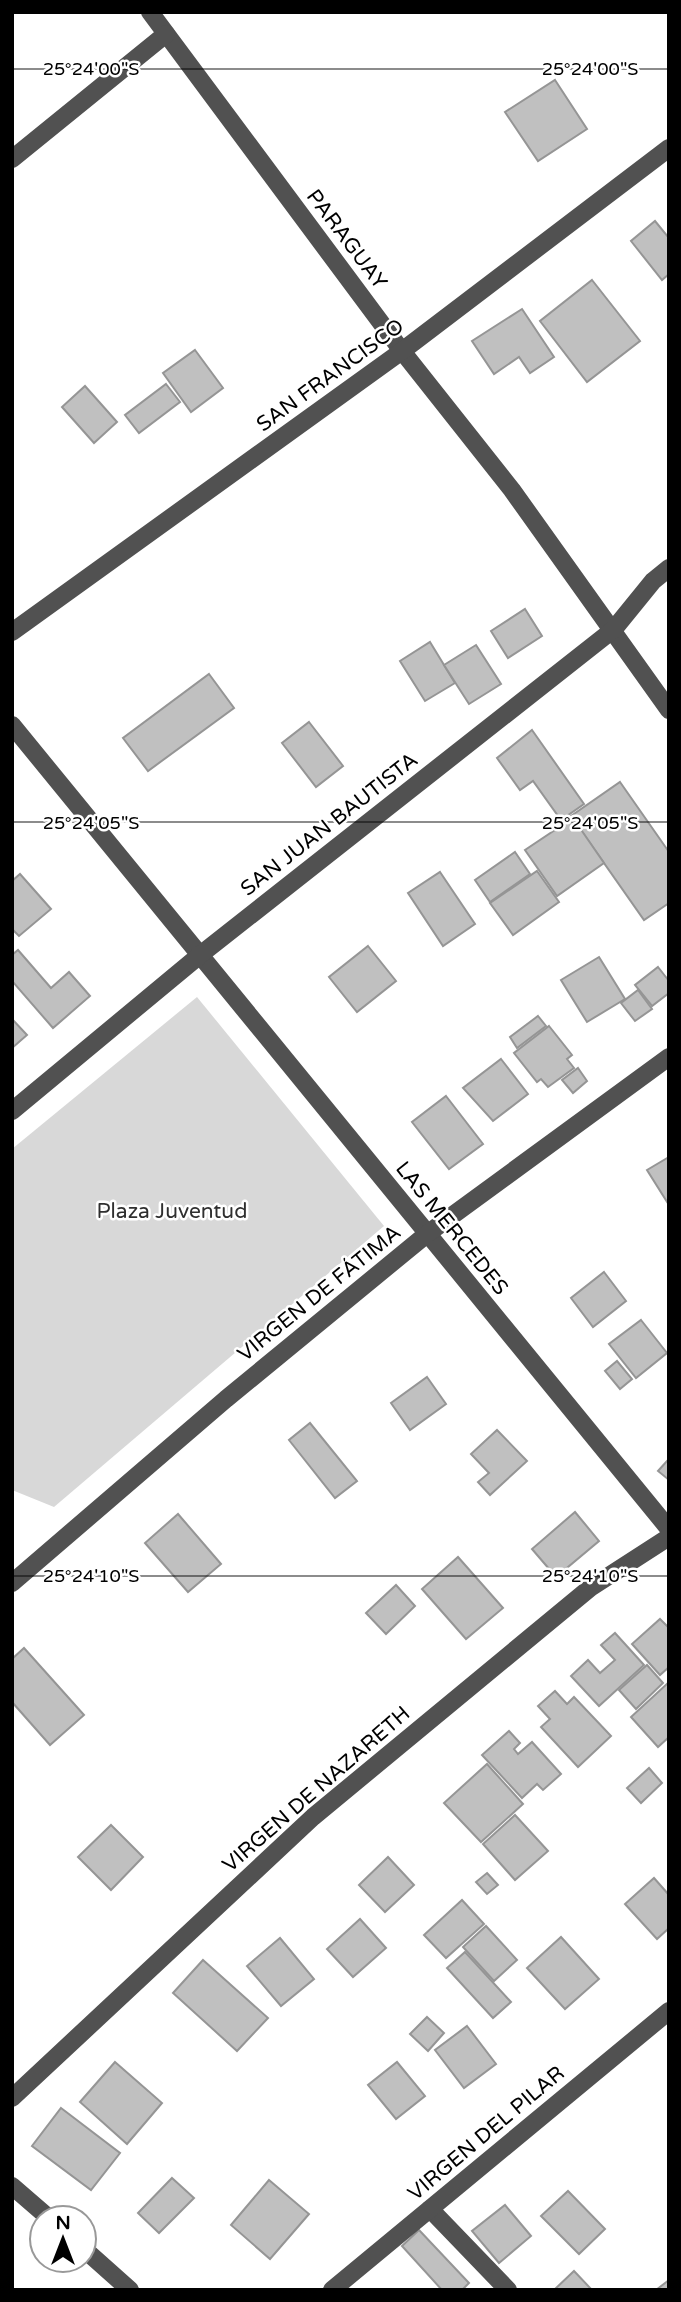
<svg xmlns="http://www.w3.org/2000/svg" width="681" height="2302" viewBox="0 0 681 2302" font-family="'Varela Round',sans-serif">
	<rect width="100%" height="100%" fill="#fff"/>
	<polygon fill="#d8d8d8" points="197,997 384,1226 54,1507 12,1490 12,1149"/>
	<g fill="#c0c0c0" stroke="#959595" stroke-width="2">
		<polygon points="555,80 587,129 538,161 505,112"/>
		<polygon points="655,221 669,238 669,274 662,280 631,241"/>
		<polygon points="592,280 640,341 587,382 540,321"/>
		<polygon points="522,309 554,357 530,373 519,357 494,374 472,341"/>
		<polygon points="195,350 223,388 191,412 163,373"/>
		<polygon points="166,384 180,402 139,433 125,415"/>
		<polygon points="85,386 117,422 94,443 62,407"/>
		<polygon points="525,609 542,636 508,658 491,631"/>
		<polygon points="430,642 455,683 425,701 400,661"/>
		<polygon points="476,645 501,684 469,704 444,665"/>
		<polygon points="209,674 234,708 148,771 123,738"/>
		<polygon points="309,722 343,766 316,787 282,743"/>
		<polygon points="532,730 584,804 561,820 533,781 520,790 497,758"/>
		<polygon points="620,782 669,852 669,903 644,920 571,816"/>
		<polygon points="573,818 604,863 557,896 525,850"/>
		<polygon points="515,852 530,874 490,902 475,880"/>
		<polygon points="537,871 559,902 513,935 490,903"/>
		<polygon points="440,872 475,924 443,946 408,893"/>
		<polygon points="20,874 51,909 19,936 12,929 12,881"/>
		<polygon points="368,946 396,981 357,1012 329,977"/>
		<polygon points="18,950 51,988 69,972 90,996 53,1028 12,981 12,955"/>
		<polygon points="599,957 625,999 587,1022 561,980"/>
		<polygon points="658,967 669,981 669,993 652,1006 635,985"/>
		<polygon points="638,990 652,1009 635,1021 621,1003"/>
		<polygon points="538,1016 546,1026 517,1048 510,1037"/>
		<polygon points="12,1019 27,1035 12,1048"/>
		<polygon points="549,1026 572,1055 567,1059 574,1068 548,1087 541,1079 537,1082 514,1053"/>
		<polygon points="501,1059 528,1094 493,1121 463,1088"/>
		<polygon points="578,1068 587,1081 573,1093 562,1080"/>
		<polygon points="446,1096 483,1144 449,1169 412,1122"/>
		<polygon points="669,1157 669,1205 647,1170"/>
		<polygon points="604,1272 626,1301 593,1327 571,1298"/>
		<polygon points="641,1320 667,1353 636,1378 609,1344"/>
		<polygon points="617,1361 632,1379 620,1389 605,1371"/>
		<polygon points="427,1377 446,1404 410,1430 391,1403"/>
		<polygon points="310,1423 357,1481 335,1498 289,1440"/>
		<polygon points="497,1430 527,1461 490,1495 478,1482 489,1473 471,1454"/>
		<polygon points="667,1461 669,1462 669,1480 658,1471"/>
		<polygon points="575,1512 599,1541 556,1577 532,1549"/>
		<polygon points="178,1514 221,1564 188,1592 145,1543"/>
		<polygon points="458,1557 503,1608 466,1639 422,1589"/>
		<polygon points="396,1585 415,1606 386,1634 366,1613"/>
		<polygon points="660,1619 669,1628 669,1667 660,1675 632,1644"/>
		<polygon points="615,1633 644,1665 599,1706 571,1676 588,1660 600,1673 615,1660 601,1645"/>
		<polygon points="24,1648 84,1715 50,1745 12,1702 12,1659"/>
		<polygon points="647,1665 663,1683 636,1709 619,1690"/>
		<polygon points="669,1682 669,1737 658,1747 631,1717"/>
		<polygon points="555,1691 567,1704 574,1697 611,1736 578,1767 541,1727 550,1719 538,1706"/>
		<polygon points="509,1731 520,1743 514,1749 518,1754 532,1742 561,1774 543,1790 537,1784 522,1798 482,1755"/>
		<polygon points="487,1764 523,1804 481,1842 444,1803"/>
		<polygon points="649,1768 662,1783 641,1803 627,1788"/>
		<polygon points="515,1815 548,1851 515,1880 483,1844"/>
		<polygon points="111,1825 143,1857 111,1890 78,1857"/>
		<polygon points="388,1857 414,1885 385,1912 359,1885"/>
		<polygon points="487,1873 498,1885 487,1894 476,1882"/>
		<polygon points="654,1878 669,1895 669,1928 657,1939 625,1904"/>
		<polygon points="462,1900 484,1924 446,1958 424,1935"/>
		<polygon points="360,1919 386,1948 353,1977 327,1949"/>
		<polygon points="486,1926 517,1960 494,1981 463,1947"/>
		<polygon points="561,1937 599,1979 565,2009 527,1968"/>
		<polygon points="280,1938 314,1979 281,2006 247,1966"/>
		<polygon points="465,1952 511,2002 493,2018 447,1968"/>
		<polygon points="203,1960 268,2018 237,2051 173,1993"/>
		<polygon points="427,2017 444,2033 428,2051 410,2034"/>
		<polygon points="467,2026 496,2064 464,2088 435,2050"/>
		<polygon points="115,2062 162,2103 127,2144 80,2102"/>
		<polygon points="397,2062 425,2096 396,2119 368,2085"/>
		<polygon points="61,2108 120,2153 91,2190 32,2146"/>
		<polygon points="172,2178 194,2198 159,2233 138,2213"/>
		<polygon points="269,2180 309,2214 270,2259 231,2225"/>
		<polygon points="568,2191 605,2229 579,2254 541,2216"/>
		<polygon points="505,2205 531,2236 499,2263 472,2231"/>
		<polygon points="419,2230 469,2283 462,2290 442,2290 402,2246"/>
		<polygon points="574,2271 592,2290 554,2290"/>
		<polygon points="669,2280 669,2290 656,2290"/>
	</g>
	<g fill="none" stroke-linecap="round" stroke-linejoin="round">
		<g stroke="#515151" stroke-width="18">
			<polyline points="150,12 402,351 512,490 669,710"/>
			<polyline points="12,159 166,34"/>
			<polyline points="12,632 402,351 669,148"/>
			<polyline points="12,725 669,1529"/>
			<polyline points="12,1111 200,955 614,629 653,581 669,568"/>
			<polyline points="12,1583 226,1399 427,1234 669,1057"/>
			<polyline points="12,2098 313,1817 590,1588 669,1537"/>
			<polyline points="12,2186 49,2218"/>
			<polyline points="430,2209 508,2290"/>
			<polyline points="84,2249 130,2290"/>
			<polyline points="332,2290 669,2011"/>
		</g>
	</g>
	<path fill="none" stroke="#000" stroke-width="2" stroke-opacity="0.45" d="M12,69H669M12,822H669M12,1576H669"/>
	<g text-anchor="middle" stroke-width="5" stroke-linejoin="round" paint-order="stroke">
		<g font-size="21" fill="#000" stroke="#fff">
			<text transform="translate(347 239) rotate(53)" y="7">PARAGUAY</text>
			<text transform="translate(330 375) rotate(-36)" y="7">SAN FRANCISCO</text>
			<text transform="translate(329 824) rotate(-38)" y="7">SAN JUAN BAUTISTA</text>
			<text transform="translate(452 1228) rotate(51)" y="7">LAS MERCEDES</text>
			<text transform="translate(319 1293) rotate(-39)" y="7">VIRGEN DE FÁTIMA</text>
			<text transform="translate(316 1789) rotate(-41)" y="7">VIRGEN DE NAZARETH</text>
			<text transform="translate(486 2133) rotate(-40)" y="7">VIRGEN DEL PILAR</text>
		</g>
		<g font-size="21" fill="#2f2f2f" stroke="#fff">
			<text x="172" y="1218">Plaza Juventud</text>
		</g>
	</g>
	<g font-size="18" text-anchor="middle" fill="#000" stroke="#fff" stroke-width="5" stroke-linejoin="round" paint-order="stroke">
		<text x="91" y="75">25°24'00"S</text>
		<text x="590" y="75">25°24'00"S</text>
		<text x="91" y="829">25°24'05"S</text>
		<text x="590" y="829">25°24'05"S</text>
		<text x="91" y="1582">25°24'10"S</text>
		<text x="590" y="1582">25°24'10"S</text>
	</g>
	<rect width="681" height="2302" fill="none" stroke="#000000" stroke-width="28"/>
	<g transform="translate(63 2239)"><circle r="33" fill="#ffffff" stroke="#999999" stroke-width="2"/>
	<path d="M0-5L12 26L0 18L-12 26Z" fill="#000000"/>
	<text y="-10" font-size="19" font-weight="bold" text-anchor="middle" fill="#000000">N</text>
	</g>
</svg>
